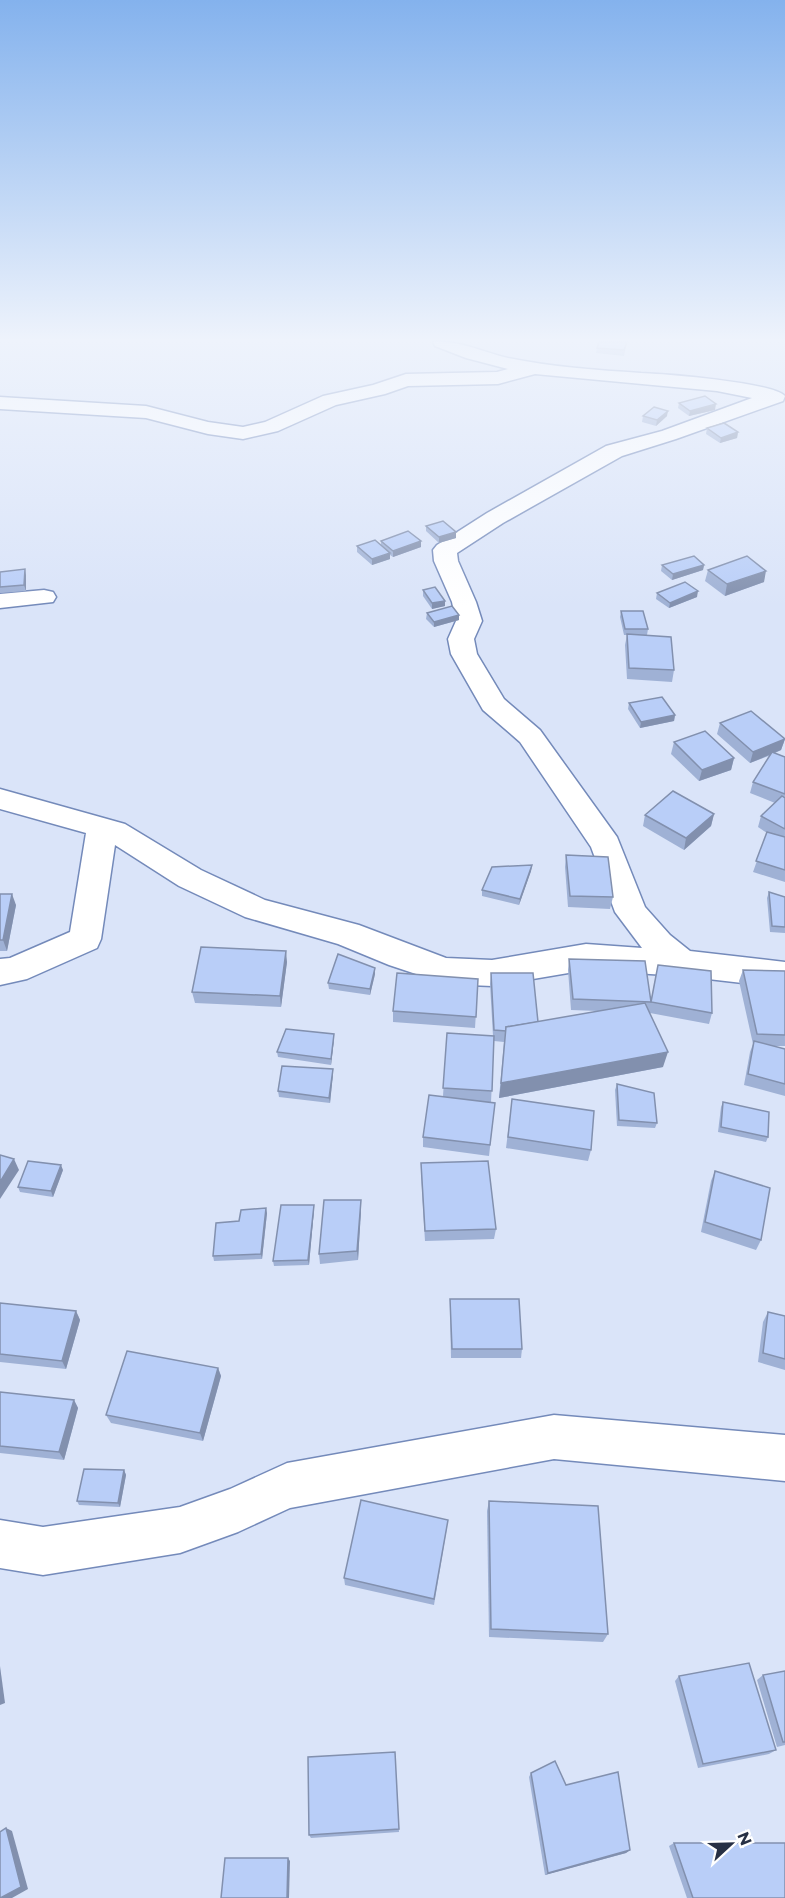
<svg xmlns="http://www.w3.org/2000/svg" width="785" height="1898" viewBox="0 0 785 1898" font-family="Montserrat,sans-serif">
	<rect width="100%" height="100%" fill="#dae4f9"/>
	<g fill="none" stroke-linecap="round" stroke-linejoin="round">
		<defs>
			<g id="minor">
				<path d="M433,342C460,340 482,352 508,358C552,367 596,370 641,373C665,374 771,382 785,396L783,401L676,439L622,456L503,523L457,553L458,561L476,602L482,621L474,639L477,654L504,699L540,730L617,837L645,907L670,935L690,951L785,962V988L682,976L586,970L492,986L446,984L389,965L338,944L245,917L179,886L115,845L101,939L97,948L27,979L0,985V959L10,958L70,932L86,833L0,809V789L125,824L201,870L265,900L359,925L446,958L492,960L586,944L642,948L615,912L591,847L520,742L483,710L451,654L448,639L456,621L452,602L434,561L433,550L437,545L487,513L606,446L662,431L752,398L717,391L535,374L498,384L408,386L385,394L336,405L278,431L243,439L208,434L146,418L0,409V397L146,406L208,422L243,427L265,422L323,396L373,385L406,374L497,372L508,369L466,358L435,346Z"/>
				<polygon points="44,590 53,592 56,597 53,602 0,608 0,594"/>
				<polygon points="554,1415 785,1435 785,1481 554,1459 290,1508 238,1532 180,1553 43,1575 0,1568 0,1520 43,1527 180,1507 230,1489 287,1463"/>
			</g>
		</defs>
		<use href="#minor" stroke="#748aba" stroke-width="3"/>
		<use href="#minor" fill="#fff" fill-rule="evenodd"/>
	</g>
	<g fill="#9fb1d5">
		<polygon points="627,342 624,356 596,353 597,348"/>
		<polygon points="679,403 715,410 689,416 678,408"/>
		<polygon points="643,416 667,416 656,426 642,422"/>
		<polygon points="707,428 738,432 737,438 720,443 706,434"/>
		<polygon points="426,526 456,538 439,543 426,531"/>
		<polygon points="381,541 421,541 421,547 393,557 390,555 390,559 372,565 357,552 357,546 381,545"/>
		<polygon points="662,565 704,565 703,570 672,580 661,571"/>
		<polygon points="708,570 764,582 725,596 705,581"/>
		<polygon points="0,572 26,575 26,591 0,593"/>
		<polygon points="423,590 445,601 445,606 432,609 423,596"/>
		<polygon points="657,593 697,597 669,608 656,599"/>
		<polygon points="621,611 648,629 647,635 639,635 674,670 672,682 627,679 625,645 627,635 624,635 620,617"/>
		<polygon points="427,613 459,620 434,627 426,619"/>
		<polygon points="629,703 675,715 674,721 640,728 628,709"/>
		<polygon points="720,723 785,739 781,750 775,753 785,757 785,882 753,872 767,833 758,827 761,816 775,803 750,793 753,782 771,755 750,763 717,734"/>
		<polygon points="674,742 734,758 731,770 699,781 671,754"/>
		<polygon points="714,814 711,826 684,850 643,826 645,815"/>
		<polygon points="566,855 613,897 610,909 568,907 565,867"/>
		<polygon points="532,865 531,871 519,905 482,896 482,890"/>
		<polygon points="769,892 785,897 785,933 770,932 767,898"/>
		<polygon points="0,894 16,905 7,951 0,951"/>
		<polygon points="569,959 651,1000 658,965 712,1013 709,1024 650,1013 663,1067 499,1098 504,1042 494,1041 491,1102 495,1103 489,1156 423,1147 423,1137 443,1096 447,1033 493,1036 490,984 491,973 538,1022 598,1011 571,1010 568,970"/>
		<polygon points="287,962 281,1007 195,1003 192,992"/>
		<polygon points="743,970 785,971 785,1046 771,1046 785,1049 785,1096 744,1085 750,1052 753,1044 739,981"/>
		<polygon points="375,974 370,995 329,989 328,983"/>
		<polygon points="478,979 475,1028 393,1022 393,1011"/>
		<polygon points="334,1039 331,1065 278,1057 277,1052"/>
		<polygon points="333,1069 333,1074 330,1103 279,1097 278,1091"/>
		<polygon points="617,1084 657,1123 655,1128 617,1126 615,1090"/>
		<polygon points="512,1099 591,1150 588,1161 506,1148"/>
		<polygon points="723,1102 768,1137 766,1142 718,1132 721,1107"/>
		<polygon points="421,1163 496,1229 494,1239 425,1241 421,1173"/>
		<polygon points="63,1170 53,1197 20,1192 18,1187"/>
		<polygon points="715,1171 761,1240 756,1250 701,1232 711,1181"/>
		<polygon points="361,1200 361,1210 358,1260 320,1264 319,1254"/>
		<polygon points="314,1210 309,1265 274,1266 273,1261"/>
		<polygon points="267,1213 262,1259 214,1261 213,1256 239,1221"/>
		<polygon points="450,1299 522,1349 521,1358 451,1358 450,1308"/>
		<polygon points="0,1303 76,1311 80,1320 66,1369 0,1362"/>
		<polygon points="768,1312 785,1316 785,1370 758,1362 763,1322"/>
		<polygon points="218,1368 221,1376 203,1441 111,1423 106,1415"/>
		<polygon points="0,1392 74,1400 78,1408 64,1460 0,1453"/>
		<polygon points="124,1470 126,1475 120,1507 79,1505 77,1501"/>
		<polygon points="489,1501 608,1634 603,1642 489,1637 487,1511"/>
		<polygon points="447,1527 434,1605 345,1585 344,1578"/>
		<polygon points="785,1671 785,1745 777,1747 757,1680 763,1675"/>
		<polygon points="679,1676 776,1750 769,1754 698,1768 675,1681"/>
		<polygon points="395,1752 399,1832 311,1838 309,1835"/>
		<polygon points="531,1773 630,1850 626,1853 545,1875 529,1777"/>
		<polygon points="674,1843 785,1898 687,1898 669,1846"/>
	</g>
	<g fill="#8290ae">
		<polygon points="716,404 715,410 689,416 690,411"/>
		<polygon points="668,411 667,416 656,426 657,420"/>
		<polygon points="738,432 737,438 720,443 721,438"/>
		<polygon points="456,532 456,538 439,543 439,537"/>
		<polygon points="421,541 421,547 393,557 393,551"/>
		<polygon points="390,553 390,559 372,565 372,559"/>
		<polygon points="704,565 703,570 672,580 673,574"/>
		<polygon points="25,569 26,575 26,591 24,585"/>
		<polygon points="766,571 764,582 725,596 727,584"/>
		<polygon points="698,591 697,597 669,608 670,603"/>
		<polygon points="445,601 445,606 432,609 432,603"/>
		<polygon points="459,615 459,620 434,627 434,622"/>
		<polygon points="675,715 674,721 640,728 641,722"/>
		<polygon points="785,739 781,750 750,763 753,752"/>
		<polygon points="734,758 731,770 699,781 702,770"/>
		<polygon points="714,814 711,826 684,850 686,838"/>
		<polygon points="532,865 531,871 519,905 520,899"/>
		<polygon points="12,894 16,905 7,951 3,940"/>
		<polygon points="286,951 287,962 281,1007 280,996"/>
		<polygon points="375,968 375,974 370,995 370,989"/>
		<polygon points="334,1034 334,1039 331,1065 331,1059"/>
		<polygon points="668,1052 663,1067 499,1098 501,1083"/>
		<polygon points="333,1069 333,1074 330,1103 329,1098"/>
		<polygon points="14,1159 19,1170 0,1199 0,1182"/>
		<polygon points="61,1165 63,1170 53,1197 51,1191"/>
		<polygon points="361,1200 361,1210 358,1260 357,1251"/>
		<polygon points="314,1205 314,1210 309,1265 308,1260"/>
		<polygon points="266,1208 267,1213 262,1259 261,1254"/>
		<polygon points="76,1311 80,1320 66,1369 62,1361"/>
		<polygon points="218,1368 221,1376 203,1441 200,1433"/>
		<polygon points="74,1400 78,1408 64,1460 59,1452"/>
		<polygon points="124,1470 126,1475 120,1507 118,1503"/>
		<polygon points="0,1666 5,1703 0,1705"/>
		<polygon points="6,1828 12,1831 28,1889 12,1898 2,1898"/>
		<polygon points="630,1850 626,1853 545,1875 548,1873"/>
		<polygon points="288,1858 290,1861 289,1898 287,1898"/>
	</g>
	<g fill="#b9cef8" stroke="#8290ae" stroke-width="1.5">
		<polygon points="599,342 627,342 624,350 597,348"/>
		<polygon points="705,396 716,404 690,411 679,403"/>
		<polygon points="654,407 668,411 657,420 643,416"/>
		<polygon points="724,423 738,432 721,438 707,428"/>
		<polygon points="443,521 456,532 439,537 426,526"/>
		<polygon points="408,531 421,541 393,551 381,541"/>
		<polygon points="375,540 390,553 372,559 357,546"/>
		<polygon points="694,556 704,565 673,574 662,565"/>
		<polygon points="747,556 766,571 727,584 708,570"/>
		<polygon points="25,569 24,585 0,587 0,572"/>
		<polygon points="685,582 698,591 670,603 657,593"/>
		<polygon points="435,587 445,601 432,603 423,590"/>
		<polygon points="452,606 459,615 434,622 427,613"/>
		<polygon points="621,611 643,611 648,629 625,629"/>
		<polygon points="627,634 671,637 674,670 629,668"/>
		<polygon points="662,697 675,715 641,722 629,703"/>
		<polygon points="751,711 785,739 753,752 720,723"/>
		<polygon points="705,731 734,758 702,770 674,742"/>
		<polygon points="772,752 785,757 785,794 753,782"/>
		<polygon points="673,791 714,814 686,838 645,815"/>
		<polygon points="782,796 785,798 785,829 761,816"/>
		<polygon points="767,832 785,837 785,870 756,861"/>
		<polygon points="566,855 608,857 613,897 570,896"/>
		<polygon points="532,865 520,899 482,890 492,867"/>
		<polygon points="769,892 785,897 785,927 772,926"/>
		<polygon points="0,894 12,894 3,940 0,940"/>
		<polygon points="201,947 286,951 280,996 192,992"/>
		<polygon points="338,954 375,968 370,989 328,983"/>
		<polygon points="569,959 645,961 651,1002 573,999"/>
		<polygon points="658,965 711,971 712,1013 651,1002"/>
		<polygon points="743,970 785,971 785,1035 757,1034"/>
		<polygon points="397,973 478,979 476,1017 393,1011"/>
		<polygon points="491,973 533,973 538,1022 506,1027 506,1031 494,1030"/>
		<polygon points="645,1003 668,1052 501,1083 506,1027"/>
		<polygon points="286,1029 334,1034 331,1059 277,1052"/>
		<polygon points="447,1033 494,1036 492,1091 443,1088"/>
		<polygon points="754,1041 785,1049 785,1084 748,1074"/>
		<polygon points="282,1066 333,1069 329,1098 278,1091"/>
		<polygon points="617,1084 654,1093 657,1123 619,1120"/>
		<polygon points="429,1095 495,1103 490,1145 423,1137"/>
		<polygon points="512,1099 594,1111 591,1150 508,1137"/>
		<polygon points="723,1102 769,1112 768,1137 721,1127"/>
		<polygon points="0,1155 14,1159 0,1182"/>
		<polygon points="28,1161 61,1165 51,1191 18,1187"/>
		<polygon points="488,1161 496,1229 425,1231 421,1163"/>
		<polygon points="715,1171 770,1188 761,1240 705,1222"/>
		<polygon points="324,1200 361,1200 357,1251 319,1254"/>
		<polygon points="281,1205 314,1205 308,1260 273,1261"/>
		<polygon points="266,1208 261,1254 213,1256 216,1223 239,1221 241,1210"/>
		<polygon points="450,1299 519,1299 522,1349 452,1349"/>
		<polygon points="0,1303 76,1311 62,1361 0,1354"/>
		<polygon points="768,1312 785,1316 785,1359 763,1353"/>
		<polygon points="127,1351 218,1368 200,1433 106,1415"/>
		<polygon points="0,1392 74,1400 59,1452 0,1446"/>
		<polygon points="84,1469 124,1470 118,1503 77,1501"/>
		<polygon points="361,1500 448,1520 434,1599 344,1578"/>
		<polygon points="489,1501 598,1506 608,1634 491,1629"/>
		<polygon points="749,1663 776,1750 703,1764 679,1676"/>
		<polygon points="785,1671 785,1742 783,1742 763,1675"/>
		<polygon points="395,1752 399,1829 309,1835 308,1757"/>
		<polygon points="555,1761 566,1785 618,1772 630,1850 548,1873 531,1773"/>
		<polygon points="6,1828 21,1887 0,1898 0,1832"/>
		<polygon points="674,1843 785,1843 785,1898 693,1898"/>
		<polygon points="225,1858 288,1858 287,1898 221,1898"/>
	</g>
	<linearGradient id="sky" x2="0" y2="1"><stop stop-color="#84b2ed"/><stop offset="0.56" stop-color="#eef3fc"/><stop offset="1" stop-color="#eef3fc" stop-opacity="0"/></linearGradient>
	<rect width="785" height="607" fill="url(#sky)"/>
	<g transform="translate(731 1844) rotate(68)" stroke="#ffffff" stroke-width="4.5" paint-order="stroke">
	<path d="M0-4.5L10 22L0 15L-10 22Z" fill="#273044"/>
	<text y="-9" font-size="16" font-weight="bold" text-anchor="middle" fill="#273044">N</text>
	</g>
</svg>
